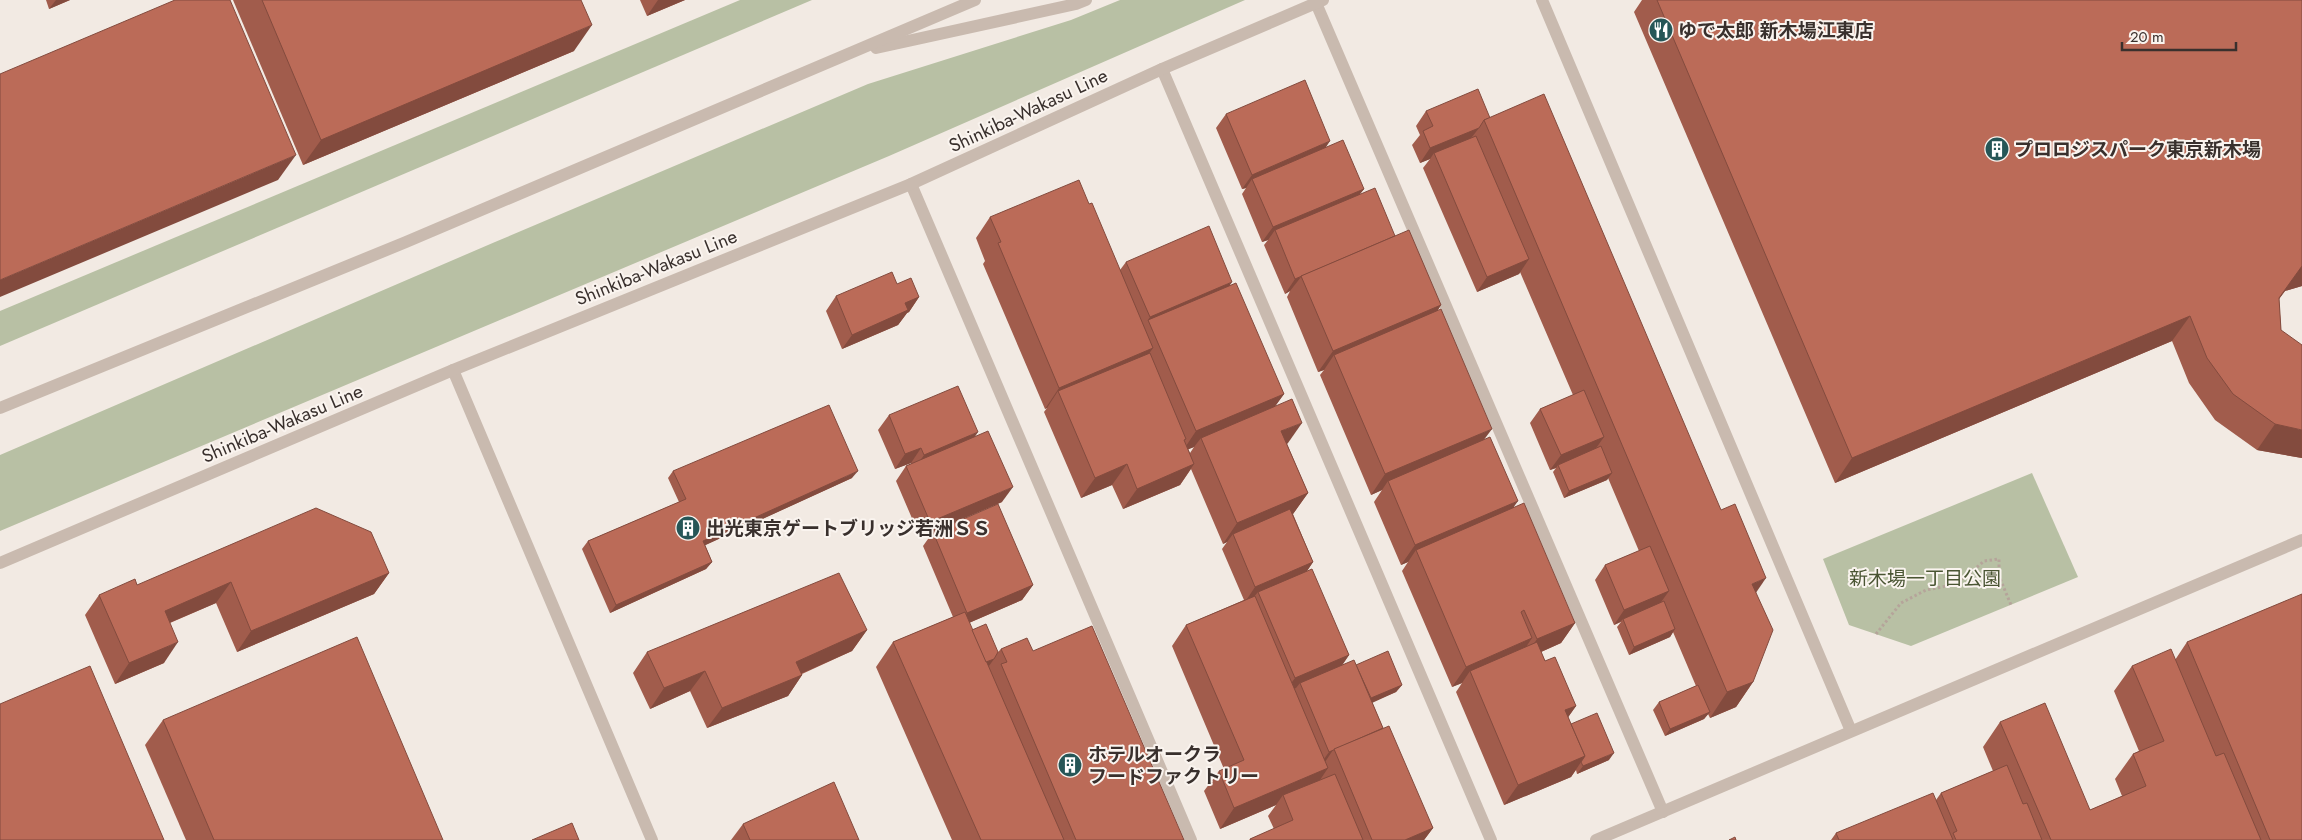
<svg xmlns="http://www.w3.org/2000/svg" width="2302" height="840" viewBox="0 0 2302 840" font-family="Jost,'Noto Sans JP',sans-serif">
	<rect width="100%" height="100%" fill="#f2eae3"/>
	<g fill="#b8c0a4">
		<polygon points="740,0 812,0 0,346 0,311"/>
		<polygon points="1120,0 1245,0 889,156 0,531 0,455 495,242 868,84 1071,20"/>
		<polygon points="2032,473 2078,577 1911,646 1849,625 1823,559"/>
	</g>
	<g fill="none" stroke-linecap="round" stroke-linejoin="round">
		<polyline stroke="#b5a49a" stroke-width="3" stroke-dasharray="2.5 2.5" stroke-linecap="butt" points="1876,634 1901,603 1926,590 1947,586 1967,576 1984,561 1999,559 1999,576 2011,605"/>
		<g stroke="#c9baaf" stroke-width="12">
			<polyline points="1542,0 1851,731"/>
			<polyline points="1316,3 1663,812"/>
			<polyline points="876,48 1076,4 1086,0"/>
			<polyline points="1162,69 1491,840"/>
			<polyline points="911,184 1191,840"/>
			<polyline points="453,370 652,840"/>
			<polyline points="0,408 406,242 975,0"/>
			<polyline points="0,563 453,370 911,184 1162,69 1323,0"/>
			<polyline points="1596,840 2302,540"/>
		</g>
	</g>
	<g fill="#a15c4c" fill-rule="evenodd">
		<polygon points="46,0 70,0 49,9"/>
		<polygon points="233,0 581,0 574,51 303,165"/>
		<polygon points="640,0 685,0 647,16"/>
		<polygon points="1642,0 2302,0 2302,286 2285,291 2279,299 2281,330 2302,458 2257,450 2215,420 2189,383 2172,341 1835,483 1634,12"/>
		<polygon points="1426,111 1490,118 1756,593 1753,682 1736,707 1710,718 1708,714 1704,719 1665,736 1653,710 1659,702 1696,686 1673,632 1670,637 1629,655 1617,627 1621,622 1614,625 1595,580 1605,565 1639,551 1608,478 1607,480 1564,498 1553,472 1556,468 1550,470 1530,423 1540,409 1573,395 1520,272 1519,274 1477,292 1423,168 1430,159 1420,163 1412,145 1420,135 1416,126"/>
		<polygon points="1226,114 1326,147 1364,189 1359,195 1395,236 1441,305 1438,310 1483,440 1514,507 1575,623 1561,643 1541,652 1545,661 1576,706 1568,717 1571,724 1609,760 1577,774 1576,770 1571,777 1504,805 1456,692 1462,683 1452,687 1402,571 1408,562 1401,565 1374,502 1382,490 1371,495 1320,375 1324,370 1318,372 1287,297 1290,291 1285,294 1264,245 1268,240 1262,242 1242,194 1246,188 1242,189 1216,128"/>
		<path d="M990,217L1120,270L1126,262L1230,285L1284,394L1275,406L1288,443L1287,444L1308,493L1293,514L1313,562L1307,571L1349,655L1342,665H1356L1402,685L1396,692L1372,702L1383,728L1433,828L1424,840H1249L1250,839L1274,829L1268,816L1276,805L1220,829L1204,791L1219,771L1224,769L1172,646L1186,625L1244,600L1222,549L1227,542L1223,544L1191,469L1180,485L1123,509L1112,485L1081,498L1044,412L1047,408L1045,409L983,264L985,261L976,238ZM1194,447L1190,453L1188,449Z"/>
		<polygon points="897,284 919,297 909,312 907,313 898,325 842,349 826,311 836,296"/>
		<polygon points="889,415 975,437 1002,502 920,537 896,481 906,466 911,464 911,463 895,469 878,430"/>
		<polygon points="673,471 852,478 705,545 712,562 706,569 610,613 582,549 588,541 679,502 668,478"/>
		<polygon points="933,532 1033,585 1022,600 969,623 972,630 998,652 1001,649 1033,651 1184,840 952,840 876,667 893,642 953,617 923,546"/>
		<polygon points="389,573 374,594 237,652 216,603 170,623 164,663 115,684 85,615 99,595 137,585"/>
		<polygon points="867,630 852,651 802,674 802,675 788,696 707,728 690,691 650,709 633,673 647,652"/>
		<polygon points="2187,642 2302,840 1831,840 1836,833 1936,800 1941,793 1993,771 1983,747 2000,722 2090,810 2122,796 2115,779 2133,754 2139,751 2114,691 2132,666 2175,660"/>
		<polygon points="163,720 443,840 186,840 145,745"/>
		<polygon points="743,824 859,840 731,840"/>
	</g>
	<g fill="#834b3e">
		<polygon points="56,0 70,0 49,9"/>
		<polygon points="658,0 685,0 647,16"/>
		<polygon points="592,25 574,51 303,165 321,140"/>
		<polygon points="1479,128 1468,142 1434,153 1430,159 1420,163 1430,148"/>
		<polygon points="1330,141 1320,156 1252,179 1246,188 1242,189 1252,175"/>
		<polygon points="296,155 278,180 0,297 0,280"/>
		<polygon points="1364,189 1353,203 1275,230 1268,240 1262,242 1273,227"/>
		<polygon points="1529,259 1519,274 1477,292 1487,277"/>
		<polygon points="2302,266 2302,286 2285,291 2261,323"/>
		<polygon points="1301,277 1290,291 1285,294 1295,279"/>
		<polygon points="1232,282 1222,297 1148,320 1140,332 1150,317"/>
		<polygon points="919,297 909,312 907,313 898,325 842,349 852,335 905,303"/>
		<polygon points="1441,305 1427,326 1334,355 1324,370 1318,372 1333,351"/>
		<polygon points="2190,316 2172,341 1835,483 1852,458"/>
		<polygon points="1153,348 1139,368 1058,391 1047,408 1045,409 1059,388"/>
		<polygon points="1284,394 1269,415 1201,438 1194,447 1182,452 1196,431"/>
		<polygon points="1302,423 1288,443 1267,452 1281,431"/>
		<polygon points="2275,424 2302,430 2302,458 2257,450"/>
		<polygon points="1492,429 1477,449 1388,481 1382,490 1371,495 1385,474"/>
		<polygon points="978,432 968,447 914,470 924,455"/>
		<polygon points="1604,437 1594,451 1558,465 1556,468 1550,470 1561,455"/>
		<polygon points="921,448 911,463 895,469 905,454"/>
		<polygon points="1127,464 1112,485 1081,498 1095,478"/>
		<polygon points="1194,464 1180,485 1123,509 1137,489"/>
		<polygon points="858,471 852,478 697,549 703,541"/>
		<polygon points="1612,473 1607,480 1564,498 1569,491"/>
		<polygon points="1013,487 1002,502 920,537 930,522"/>
		<polygon points="1308,493 1293,514 1235,539 1233,534 1227,542 1223,544 1237,523"/>
		<polygon points="1518,501 1503,522 1416,550 1408,562 1401,565 1415,545"/>
		<polygon points="712,562 706,569 610,613 616,605"/>
		<polygon points="1313,562 1303,577 1258,592 1253,598 1245,602 1255,587"/>
		<polygon points="389,573 374,594 237,652 251,631"/>
		<polygon points="1766,578 1749,603 1752,584"/>
		<polygon points="231,582 216,603 150,631 165,611"/>
		<polygon points="1033,585 1022,600 957,628 967,613"/>
		<polygon points="1669,591 1659,605 1623,619 1620,622 1614,625 1624,610"/>
		<polygon points="1575,623 1561,643 1523,660 1537,639"/>
		<polygon points="1675,629 1670,637 1629,655 1634,647"/>
		<polygon points="867,630 852,651 782,682 796,662"/>
		<polygon points="1532,638 1518,659 1470,671 1462,683 1452,687 1466,667"/>
		<polygon points="178,642 164,663 115,684 129,663"/>
		<polygon points="1349,655 1339,670 1300,683 1296,688 1284,693 1295,678"/>
		<polygon points="994,659 989,666 978,670 984,663"/>
		<polygon points="705,671 690,691 650,709 664,688"/>
		<polygon points="802,675 788,696 707,728 722,708"/>
		<polygon points="1753,682 1736,707 1710,718 1727,692"/>
		<polygon points="1402,685 1396,692 1361,708 1366,700"/>
		<polygon points="1576,706 1562,726 1565,710"/>
		<polygon points="1710,712 1704,719 1665,736 1670,729"/>
		<polygon points="1333,750 1323,765 1319,766 1329,752"/>
		<polygon points="1614,753 1609,760 1577,774 1583,766"/>
		<polygon points="1585,756 1571,777 1504,805 1518,785"/>
		<polygon points="1328,768 1314,789 1283,795 1276,805 1220,829 1234,808"/>
		<polygon points="1433,828 1424,840 1405,840"/>
	</g>
	<g fill="#bb6b58" stroke="#834b3e">
		<polygon points="175,0 230,0 296,155 0,280 0,74"/>
		<polygon points="262,0 581,0 592,25 321,140"/>
		<polygon points="1657,0 2302,0 2302,266 2279,298 2281,330 2302,345 2302,430 2275,424 2233,394 2207,358 2190,316 1852,458"/>
		<polygon points="1305,80 1330,141 1252,175 1226,114"/>
		<polygon points="1478,89 1490,118 1484,120 1479,128 1430,148 1423,131 1433,126 1426,111"/>
		<polygon points="1544,94 1721,510 1735,504 1766,578 1752,584 1773,630 1753,682 1727,692 1484,120"/>
		<polygon points="1476,136 1529,259 1487,277 1434,153"/>
		<polygon points="1343,140 1364,189 1273,227 1252,179"/>
		<polygon points="1079,180 1089,204 1092,203 1153,348 1059,388 998,243 1001,242 990,217"/>
		<polygon points="1375,188 1395,236 1295,279 1275,230"/>
		<polygon points="1209,226 1232,282 1150,317 1126,262"/>
		<polygon points="1409,230 1441,305 1333,351 1301,276"/>
		<polygon points="892,272 897,284 911,278 919,297 905,303 908,310 852,335 836,296"/>
		<polygon points="1236,283 1284,394 1196,431 1148,320"/>
		<polygon points="1441,309 1492,429 1385,474 1334,355"/>
		<polygon points="1150,353 1186,439 1184,440 1194,464 1137,489 1127,464 1095,478 1058,391"/>
		<polygon points="958,386 978,432 924,455 921,448 905,454 889,415"/>
		<polygon points="1584,390 1604,437 1561,455 1540,409"/>
		<polygon points="1292,399 1302,423 1281,431 1308,493 1237,523 1201,438"/>
		<polygon points="829,405 858,471 703,541 712,562 616,605 588,541 686,499 673,471"/>
		<polygon points="988,431 1013,487 930,522 906,466"/>
		<polygon points="1490,437 1518,501 1415,545 1388,481"/>
		<polygon points="1601,446 1612,473 1569,491 1558,465"/>
		<polygon points="1524,503 1575,623 1537,639 1524,610 1521,612 1532,638 1466,667 1416,550"/>
		<polygon points="998,504 1033,585 967,613 933,532"/>
		<polygon points="316,508 371,532 389,573 251,631 231,582 165,611 178,642 129,663 99,595 135,579 137,585"/>
		<polygon points="1290,509 1313,562 1255,587 1233,534"/>
		<polygon points="1650,546 1669,591 1624,610 1605,565"/>
		<polygon points="1312,569 1349,655 1295,678 1258,592"/>
		<polygon points="839,573 867,630 796,662 802,675 722,708 705,671 664,688 647,652"/>
		<polygon points="2302,594 2302,840 2270,840 2187,642"/>
		<polygon points="1255,596 1328,768 1234,808 1219,771 1244,760 1186,625"/>
		<polygon points="1664,601 1675,629 1634,647 1623,619"/>
		<polygon points="965,612 1064,840 981,840 893,642"/>
		<polygon points="986,624 998,652 994,659 986,662 972,630"/>
		<polygon points="1092,626 1184,840 1076,840 1001,664 1007,662 1001,649 1027,638 1033,651"/>
		<polygon points="357,637 443,840 214,840 163,720"/>
		<polygon points="1537,642 1545,661 1555,657 1576,706 1565,710 1585,756 1518,785 1470,671"/>
		<polygon points="2171,649 2216,756 2224,753 2261,840 2051,840 2000,722 2045,703 2090,810 2146,786 2133,754 2164,741 2132,666"/>
		<polygon points="1388,651 1402,685 1371,698 1356,665"/>
		<polygon points="1354,660 1383,728 1329,752 1300,683"/>
		<polygon points="90,666 164,840 0,840 0,704"/>
		<polygon points="1698,685 1710,712 1670,729 1659,702"/>
		<polygon points="1597,713 1614,753 1583,766 1581,762 1585,756 1571,724"/>
		<polygon points="1389,726 1433,828 1405,840 1372,840 1334,749"/>
		<polygon points="2007,765 2023,804 2027,803 2042,840 1956,840 1953,833 1957,831 1941,793"/>
		<polygon points="1335,774 1363,840 1251,840 1250,839 1293,820 1283,795"/>
		<polygon points="834,782 859,840 750,840 743,824"/>
		<polygon points="1933,793 1953,840 1839,840 1836,833"/>
		<polygon points="572,823 579,840 532,840"/>
		<polygon points="1735,837 1736,840 1729,840"/>
	</g>
	<defs>
		<symbol id="restaurant-disc" viewBox="-11 -11 22 22"><circle r="9.5" fill="#265657" stroke="#faf4ef"/><path d="M-5-6h1v4h1v-4h1v4h1v-4h1v5L-1.5 .5V6h-2V.5L-5-1ZM5-6V6H3V1.5H1.5Q1.5-4 5-6Z" fill="#fff"/></symbol>
		<symbol id="building-disc" viewBox="-11 -11 22 22"><circle r="9.5" fill="#265657" stroke="#faf4ef"/><path d="M-4-6H4V6H1V3H-1V6H-4ZM-2.5-4.3h1.7v1.8h-1.7ZM.8-4.3h1.7v1.8H.8ZM-2.5-1h1.7V.8h-1.7ZM.8-1h1.7V.8H.8Z" fill="#fff"/></symbol>
	</defs>
	<g fill-rule="evenodd">
		<use href="#restaurant-disc" x="1647" y="16" width="28" height="28"/>
		<use href="#building-disc" x="1983" y="135" width="28" height="28"/>
		<use href="#building-disc" x="674" y="514" width="28" height="28"/>
		<use href="#building-disc" x="1056" y="751" width="28" height="28"/>
	</g>
	<g text-anchor="middle" stroke-width="4" stroke-linejoin="round" paint-order="stroke">
		<g font-size="19" font-weight="bold" fill="#39302d" stroke="#faf4ef" text-anchor="start">
			<text x="1678" y="37">ゆで太郎 新木場江東店</text>
			<text x="2014" y="156">プロロジスパーク東京新木場</text>
			<text x="706" y="535">出光東京ゲートブリッジ若洲ＳＳ</text>
			<text x="1088" y="761">ホテルオークラ<tspan x="1088" dy="22">フードファクトリー</tspan></text>
		</g>
		<g font-size="19" fill="#39302d" stroke="#faf4ef">
			<text transform="translate(1028 110) rotate(-25)" y="7">Shinkiba-Wakasu Line</text>
			<text transform="translate(656 267) rotate(-22)" y="7">Shinkiba-Wakasu Line</text>
			<text transform="translate(282 423) rotate(-23)" y="7">Shinkiba-Wakasu Line</text>
		</g>
		<g font-size="19" fill="#4a5533" stroke="#faf4ef">
			<text x="1925" y="585">新木場一丁目公園</text>
		</g>
	</g>
	<path d="M2122 42v8h114v-8" fill="none" stroke="#39302d" stroke-width="2.5"/>
	<text x="2130" y="42" font-size="15" fill="#39302d" stroke="#faf4ef" stroke-width="4" paint-order="stroke">20 m</text>
</svg>
